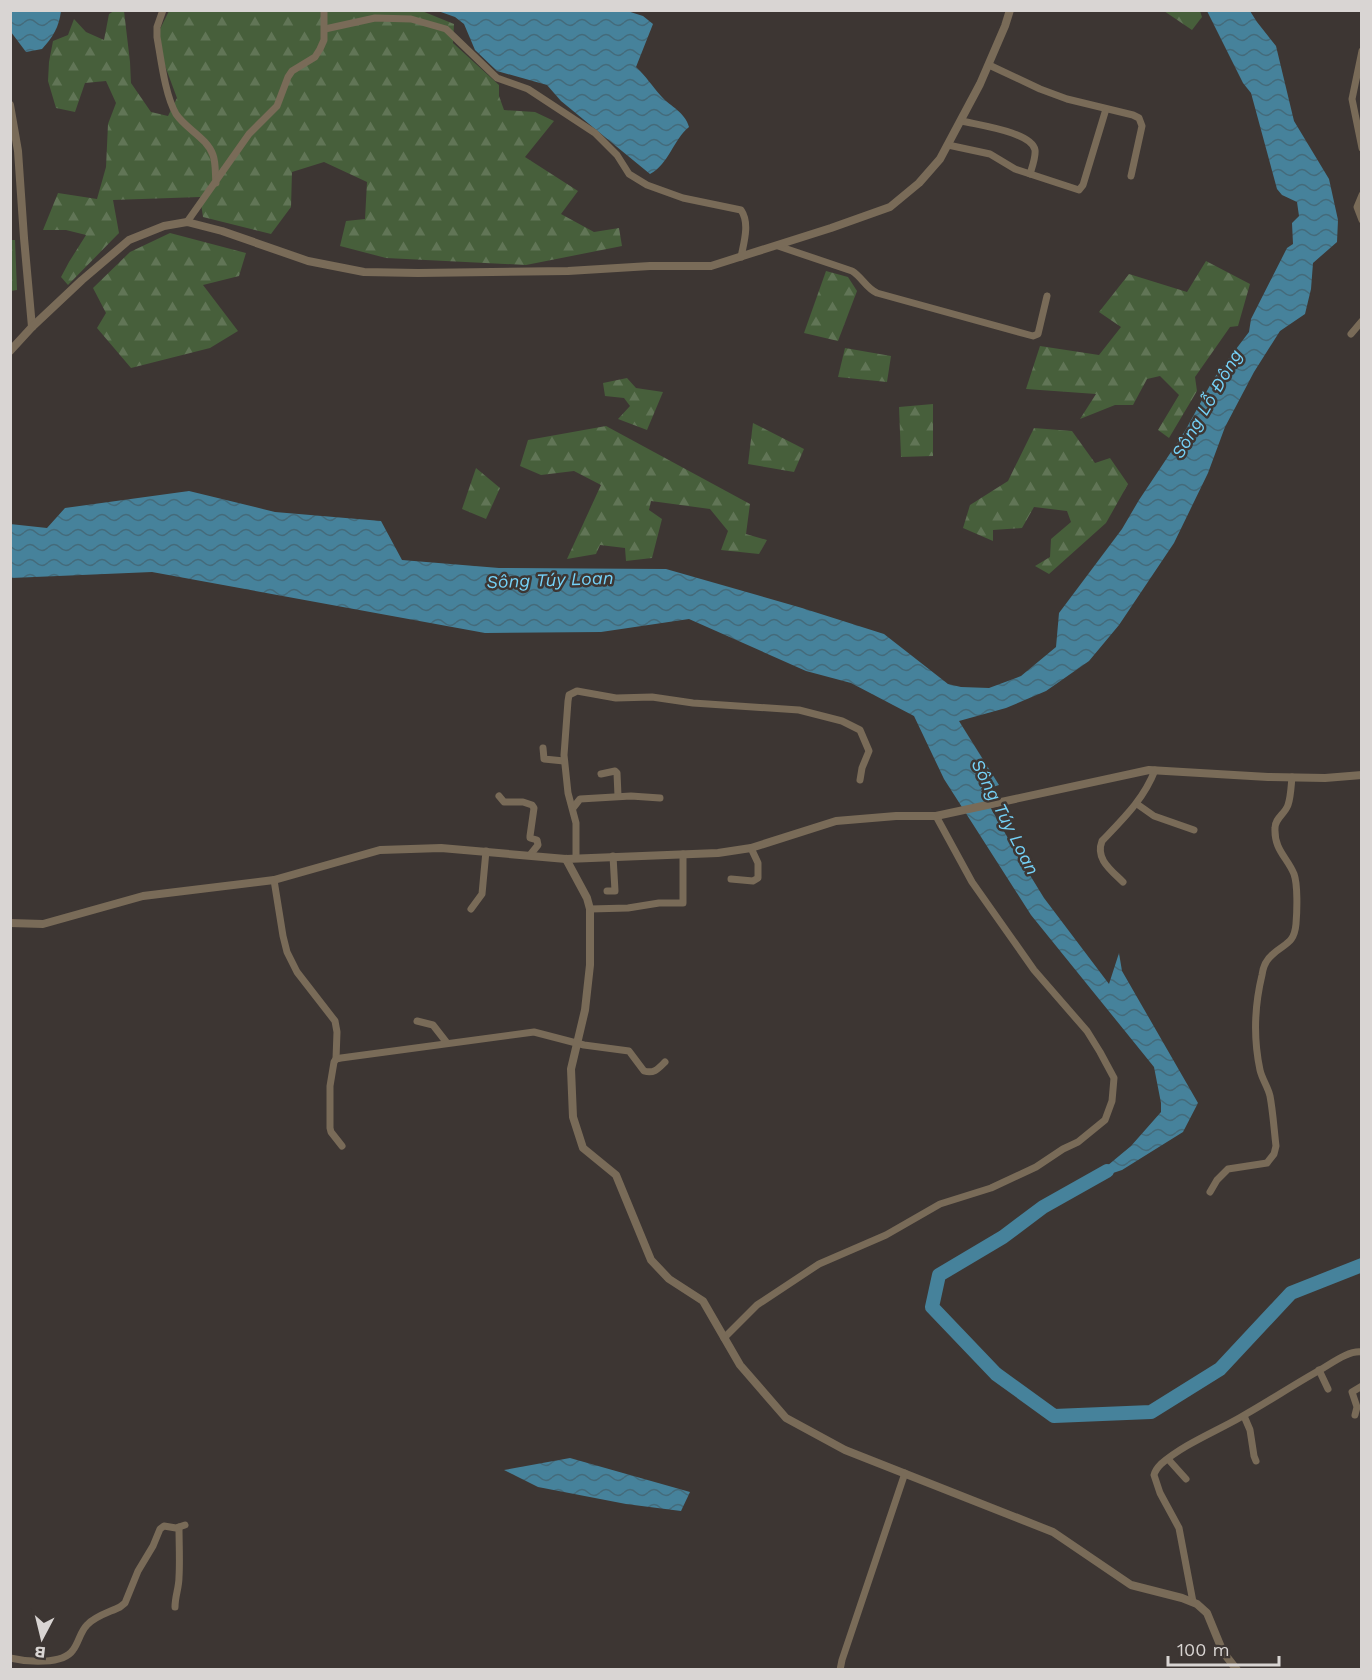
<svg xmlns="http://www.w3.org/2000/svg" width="1372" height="1680" viewBox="0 0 1372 1680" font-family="'Work Sans',sans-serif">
	<defs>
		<pattern id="forest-firs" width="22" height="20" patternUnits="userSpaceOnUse" patternTransform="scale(1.5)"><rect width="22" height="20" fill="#475f3b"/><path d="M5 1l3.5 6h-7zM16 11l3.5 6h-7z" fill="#617556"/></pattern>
		<pattern id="water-waves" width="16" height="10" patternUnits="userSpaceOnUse" patternTransform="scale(1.5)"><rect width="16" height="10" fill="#46829b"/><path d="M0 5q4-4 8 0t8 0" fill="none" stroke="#446b7b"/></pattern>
	</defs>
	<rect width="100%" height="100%" fill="#3d3633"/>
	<g fill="url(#forest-firs)">
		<polygon points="409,10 422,11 454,24 453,43 499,85 499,96 504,110 535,112 554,121 525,157 578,191 561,214 594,232 619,228 622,246 526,265 386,258 340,246 346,221 365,219 367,182 324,162 292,172 291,207 271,234 203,217 200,197 113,200 119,233 68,285 61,277 69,262 86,235 66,230 43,230 58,193 97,199 106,167 108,124 116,103 106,81 85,83 75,112 56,108 48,81 49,62 53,41 68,35 74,19 86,32 104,40 109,14 114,11 124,11 130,62 131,83 151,112 168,116 177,98 155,39 169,11"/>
		<polygon points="1164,11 1200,11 1202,17 1192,30"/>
		<polygon points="170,233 246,253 239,276 203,285 238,331 210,348 131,368 97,328 106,313 93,288 130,252"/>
		<polygon points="11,240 15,240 17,290 11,291"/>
		<polygon points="1206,261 1250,284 1238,326 1230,327 1195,377 1197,391 1169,438 1158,430 1179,395 1160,376 1147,379 1133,405 1115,405 1080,419 1096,394 1026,389 1040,346 1099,355 1121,327 1099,312 1129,274 1187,292"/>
		<polygon points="826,271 848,277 857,291 838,341 804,333"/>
		<polygon points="845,348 891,356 887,382 838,377"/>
		<polygon points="627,378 636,388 663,392 647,430 618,419 630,406 624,398 605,396 603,383"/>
		<polygon points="933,404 933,456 901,457 899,407"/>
		<polygon points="753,423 804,449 794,472 748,464"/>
		<polygon points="606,426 750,504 746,534 767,540 759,554 721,550 728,531 710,509 651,501 649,510 662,519 652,558 626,561 625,548 600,545 596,554 567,559 601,485 574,471 541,475 520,466 528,440"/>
		<polygon points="1034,428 1072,431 1095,463 1110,458 1128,484 1106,523 1049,574 1035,566 1050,557 1051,539 1071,522 1067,511 1034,507 1022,528 993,530 993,541 963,528 970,505 1008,481"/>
		<polygon points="476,468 500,488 486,519 462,509"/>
	</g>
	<g fill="url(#water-waves)">
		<path d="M11,10H61V11C59,27 53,37 42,49L26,52L11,32Z"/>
		<path d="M624,10L643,16L653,24L636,67C646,76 652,86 661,96C671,107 685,112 689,127C673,140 669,164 650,174L561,101L547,85L497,71L475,50L464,24L455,17L438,11Z"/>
		<polygon points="1207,11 1250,11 1257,22 1276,46 1294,121 1329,179 1338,220 1337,242 1313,263 1311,289 1305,314 1280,331 1254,372 1225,427 1208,473 1174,543 1119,625 1089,661 1046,691 1006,708 959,721 999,785 981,791 1017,854 1044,898 1109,984 1119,953 1122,971 1198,1103 1183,1132 1122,1170 1089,1181 1131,1146 1161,1112 1161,1103 1154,1067 1031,915 944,779 914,716 851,683 806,671 689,619 601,632 485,633 152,572 11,578 10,524 47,528 65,508 189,491 275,512 381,521 402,560 499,568 666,569 802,608 884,634 948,684 961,687 989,688 1021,676 1056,647 1059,613 1122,529 1139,500 1185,431 1214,378 1249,332 1251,319 1287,248 1293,244 1292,223 1299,216 1297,202 1282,195 1277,189 1251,93 1243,83"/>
		<polygon points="570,1458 690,1492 681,1511 626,1504 538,1487 504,1470"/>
	</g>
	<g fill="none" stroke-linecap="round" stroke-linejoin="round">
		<polyline stroke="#46829b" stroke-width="14" points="1107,1171 1043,1207 1003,1237 939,1275 932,1307 996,1374 1054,1416 1151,1412 1220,1369 1291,1293 1362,1265"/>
		<g stroke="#796b58" stroke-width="7">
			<path d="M163,10L157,27V37C161,59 165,95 176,114C186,129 207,138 213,155C216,163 215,174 216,183"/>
			<path d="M325,29L375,18L411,19L446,29L497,78L528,89L595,133L617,155L629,174L647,185L683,198L741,210C750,223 744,242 741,257"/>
			<polyline points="1362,51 1352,99 1362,148"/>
			<polyline points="989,65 1040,89 1067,99 1133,115 1139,118 1142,126 1131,176"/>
			<path d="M962,121C977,125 1032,132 1035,150C1036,157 1032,167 1030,174"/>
			<polyline points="948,145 990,154 1015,169 1079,190 1083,185 1106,109"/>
			<polyline points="1362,195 1357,207 1362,220"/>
			<polyline points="187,222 249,134 277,106 288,77 292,71 315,57 320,49 324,40 324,10"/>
			<path d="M778,246L852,271C862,277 866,288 877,293L1033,336L1038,334L1047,296"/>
			<polyline points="1351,334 1362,321"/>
			<polyline points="543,748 544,759 564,761"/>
			<polyline points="601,774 615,771 617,773 618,796"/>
			<polyline points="499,796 504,802 523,802 532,805 534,808 530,836 530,838 537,840 538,845 530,855"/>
			<polyline points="1137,804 1154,816 1194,830"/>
			<polyline points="573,808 580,799 631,796 660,798"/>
			<polyline points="576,858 576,823 568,793 564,755 568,701 569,695 577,691 616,698 652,697 693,703 799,710 842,721 860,730 869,751 862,768 860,780"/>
			<polyline points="731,879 753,881 758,878 758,863 751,848"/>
			<polyline points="274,880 283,936 287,952 297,972 335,1021 337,1032 336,1059"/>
			<path d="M1123,882C1111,870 1095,859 1102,841C1123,819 1144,799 1155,770"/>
			<polyline points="607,891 615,891 613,856"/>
			<polyline points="471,909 482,894 486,851"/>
			<polyline points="590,909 628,908 659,903 683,903 683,854"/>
			<polyline points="417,1021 433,1025 447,1043"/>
			<path d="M342,1146L331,1132L330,1128V1086L334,1062L336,1059L341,1058L534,1032L584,1045L629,1051L644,1071C654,1074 658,1069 665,1062"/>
			<path d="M1210,1192L1217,1180L1228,1169L1267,1163L1274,1154L1276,1146C1274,1129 1273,1112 1270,1096C1268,1087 1262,1079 1260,1070C1253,1037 1254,1008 1262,975C1263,968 1266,960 1272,955C1284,943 1294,945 1296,924C1297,912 1298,885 1294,874C1287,857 1274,850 1275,828C1275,818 1285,814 1288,805C1291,796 1291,786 1292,777"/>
			<polyline points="724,1338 757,1305 819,1264 886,1235 940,1204 991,1188 1036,1167 1063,1149 1078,1142 1105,1120 1112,1101 1114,1078 1100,1052 1087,1031 1034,970 972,882 936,816"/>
			<polyline points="1319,1370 1328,1389"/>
			<polyline points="1355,1415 1357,1407 1352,1392 1362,1386"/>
			<polyline points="1244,1416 1250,1430 1254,1456 1256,1461"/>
			<polyline points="1168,1459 1186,1479"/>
			<path d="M1193,1602L1179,1528L1160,1493L1154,1475C1155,1471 1158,1467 1161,1464C1184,1444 1215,1432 1241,1417C1268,1402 1293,1385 1320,1370C1332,1363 1349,1350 1362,1352"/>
			<path d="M175,1607C175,1596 179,1588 179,1577C180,1561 179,1544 179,1527"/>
			<path d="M10,1658C27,1662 63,1665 73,1650C79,1642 80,1632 87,1625C95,1616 110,1612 120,1607L125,1603L138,1571L153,1546L160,1529L164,1526L176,1528L185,1525"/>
			<polyline points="840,1670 842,1660 905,1473"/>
		</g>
		<g stroke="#796b58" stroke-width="8">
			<polyline points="10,105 18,151 24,238 32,327"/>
			<polyline points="10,351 32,327 82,280 129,240 164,226 187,222 222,231 308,261 364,272 418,273 568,271 650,266 711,266 831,228 890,207 919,183 940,159 980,84 1005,26 1010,10"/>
			<polyline points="566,859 587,898 590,909 590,965 585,1010 571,1069 573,1117 583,1148 616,1175 651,1260 669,1279 703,1301 740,1365 786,1418 845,1450 1053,1532 1131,1585 1182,1598 1197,1604 1207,1613 1223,1652 1237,1670"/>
			<polyline points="10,923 43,924 143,896 274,880 380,850 441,848 566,859 718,853 751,848 836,821 896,816 936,816 1149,770 1268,777 1325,778 1362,775"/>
		</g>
	</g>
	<g text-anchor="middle" stroke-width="5" stroke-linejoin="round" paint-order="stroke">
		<g font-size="18" font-style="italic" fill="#75d2f8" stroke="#3d3633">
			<text transform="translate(1207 404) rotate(-60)" y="6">Sông Lỗ Đông</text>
			<text transform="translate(550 580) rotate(-2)" y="6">Sông Túy Loan</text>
			<text transform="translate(1005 817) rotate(63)" y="6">Sông Túy Loan</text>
		</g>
	</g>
	<rect width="1372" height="1680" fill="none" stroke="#d9d5d3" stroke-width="24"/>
	<g transform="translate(42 1638) rotate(187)" stroke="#3d3633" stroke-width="4.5" paint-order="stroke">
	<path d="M0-4.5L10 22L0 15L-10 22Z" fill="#d9d5d3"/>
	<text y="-9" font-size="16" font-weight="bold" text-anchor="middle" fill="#d9d5d3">B</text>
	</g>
	<path d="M1168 1656v9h111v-9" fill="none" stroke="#d9d5d3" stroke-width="3"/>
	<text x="1177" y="1656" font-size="18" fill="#d9d5d3" stroke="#3d3633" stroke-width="4.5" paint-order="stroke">100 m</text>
</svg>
